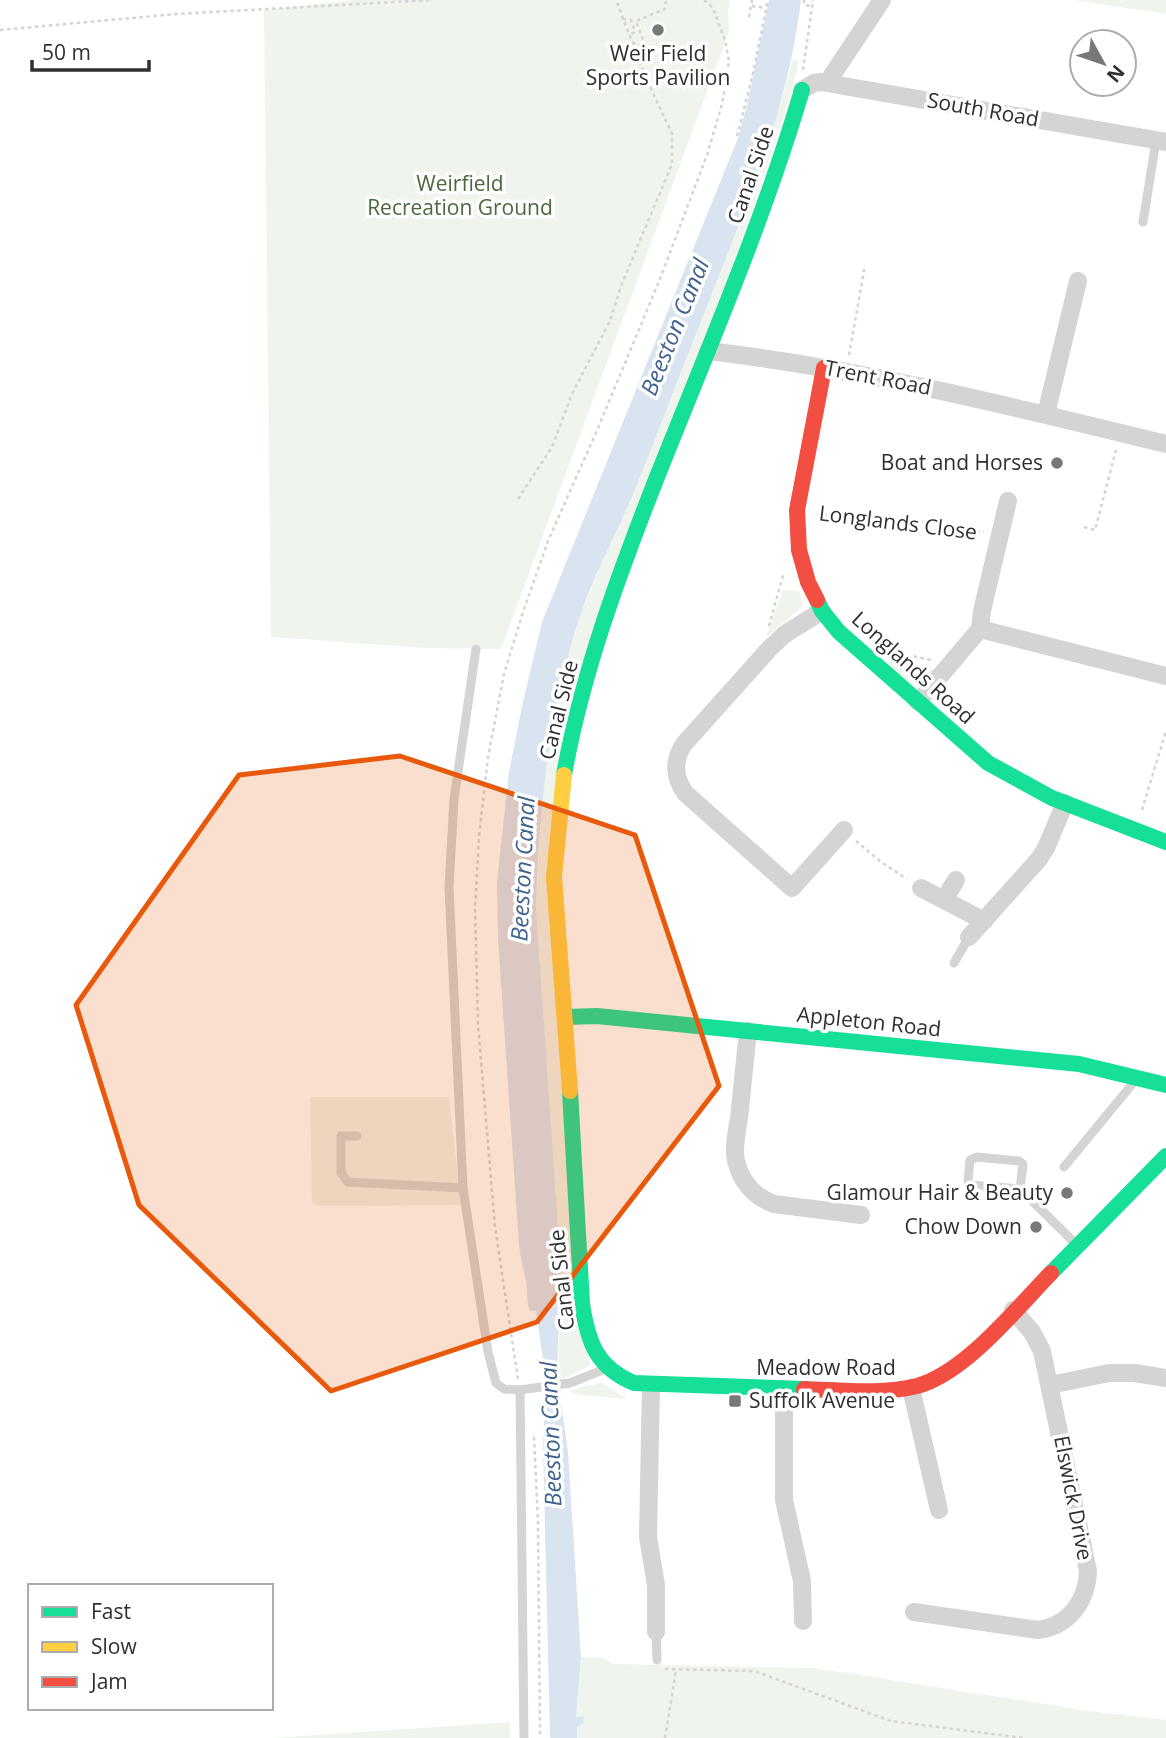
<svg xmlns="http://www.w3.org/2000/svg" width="1166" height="1738" viewBox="0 0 1166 1738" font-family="'Open Sans',sans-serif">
	<rect width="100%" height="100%" fill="#fff"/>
	<g fill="#eff4ec">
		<polygon points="354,0 730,0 728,12 729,32 501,649 428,648 271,637 264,10"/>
		<polygon points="1074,0 1166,0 1166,14"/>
		<polygon points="793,59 799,61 790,98 557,780 590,1365 558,1382 561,1270 536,908 542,802 553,717 564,669 581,613 678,381 783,97"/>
		<polygon points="783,590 799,591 803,606 766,637"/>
		<polygon points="892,659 934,669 936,672 926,683 908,683 890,668"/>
		<polygon points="310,1097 449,1097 461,1205 321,1206 312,1203"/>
		<polygon points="602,1383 627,1399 581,1395 569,1392 581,1387"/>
		<polygon points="581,1657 603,1658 613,1664 814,1668 1089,1711 1166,1720 1166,1738 577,1738 576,1717"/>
		<polygon points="510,1722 510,1738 272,1738"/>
	</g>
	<path fill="#dae4f1" d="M769,0H801C789,103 750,197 712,293C685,361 659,431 631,499C614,538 594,576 580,616C549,710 539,809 536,908L561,1270L557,1373L568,1452L581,1657L576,1717L584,1716L583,1724L577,1727V1738H550L543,1443L546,1380L536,1311H530C526,1301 528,1292 526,1281C523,1269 521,1258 519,1245L498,939L497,882L509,772L522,706L542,622L738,138L748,101Z"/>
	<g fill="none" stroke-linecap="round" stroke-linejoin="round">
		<g stroke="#d4d4d4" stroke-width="2.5" stroke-dasharray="3.5 3.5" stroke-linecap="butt">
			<polyline points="804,0 804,5 812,6"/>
			<polyline points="752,6 766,8"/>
			<polyline points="749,17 752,0"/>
			<polyline points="623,19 631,20 635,32 629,35"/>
			<polyline points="0,30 176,14 431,0"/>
			<polyline points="632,43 639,44 643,55 639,59"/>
			<polyline points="641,49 646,48 636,21 665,9 666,0"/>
			<polyline points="803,70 813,0"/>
			<polyline points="737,136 752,78 768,0"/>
			<polyline points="849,355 865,265"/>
			<polyline points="518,499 552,447 572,394 610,321 621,286 672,164 672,134 646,78 616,0"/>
			<polyline points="817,514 875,522 918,521 984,532"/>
			<polyline points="1084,527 1095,530 1116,450"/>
			<polyline points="769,626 784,572"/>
			<polyline points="893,652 931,660"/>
			<polyline points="1142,810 1166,731"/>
			<polyline points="856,841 881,862 907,879"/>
			<polyline points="518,1379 495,1227 478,1025 475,908 479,836 488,757 504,674 523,612 548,541 598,428 660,279 707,155 722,104 729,61 725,40 713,8 704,0"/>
			<polyline points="534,1437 538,1522 540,1738"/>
			<polyline points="665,1669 754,1671 891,1721 1024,1738"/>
			<polyline points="665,1738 676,1670"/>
		</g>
		<g stroke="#d4d4d4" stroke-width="9">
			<polyline points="1143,222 1156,141"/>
			<polyline points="476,649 454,799 449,887 463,1188 488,1352 496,1383 504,1389 520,1390 570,1383 605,1369"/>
			<polyline points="954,963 969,937"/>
			<polyline points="357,1136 341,1136 341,1173 348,1182 463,1188"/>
			<polyline points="1064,1167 1134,1082"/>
			<polyline points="1020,1189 971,1185 968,1181 970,1160 977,1157 1019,1161 1023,1164 1020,1189 1077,1245"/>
			<polyline points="520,1390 524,1738"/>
			<polyline points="656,1632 657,1660"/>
		</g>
		<g stroke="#d4d4d4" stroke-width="18">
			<polyline points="827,83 882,0"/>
			<polyline points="802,90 814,83 821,82 1166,142"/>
			<path d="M708,351C863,369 1014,407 1166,444"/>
			<polyline points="1046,414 1078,281"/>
			<path d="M822,611L785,634L770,648L684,744C673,760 674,777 685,793L792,888L844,830"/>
			<polyline points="980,629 982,611 1008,501"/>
			<polyline points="918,702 980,629 1166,676"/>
			<polyline points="921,888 984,921"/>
			<polyline points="944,900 956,880"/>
			<polyline points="969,937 1039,859 1046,848 1065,803"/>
			<path d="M748,1031C745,1060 742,1089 739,1118C737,1131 733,1147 736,1161C741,1181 754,1197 774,1204L861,1215"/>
			<polyline points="651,1385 648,1537 656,1585 656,1632"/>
			<polyline points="1050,1385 1109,1373 1135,1373 1166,1378"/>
			<polyline points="911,1388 939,1510"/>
			<polyline points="784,1389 784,1500 802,1581 803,1621"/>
			<path d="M914,1612L1038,1630C1069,1626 1087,1601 1088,1571L1042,1351L1032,1332L1013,1310"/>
		</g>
		<g stroke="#16e098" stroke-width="16">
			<polyline points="817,600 822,611 839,632 988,763 1052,798 1166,842"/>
			<path d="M564,775C582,673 619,574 657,477C708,349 763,222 802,90"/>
			<polyline points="566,1017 597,1016 1079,1064 1166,1085"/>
			<path d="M570,1091L582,1304C588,1342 596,1367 634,1383L804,1389"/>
			<polyline points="1051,1273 1166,1156"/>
		</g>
		<polyline stroke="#ffcf43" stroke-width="16" points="564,775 554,877 570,1091"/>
		<g stroke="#f24e42" stroke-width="16">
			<polyline points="817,600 808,582 799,550 797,510 824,368"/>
			<path d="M804,1389C841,1390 880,1395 917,1386C965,1373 1016,1309 1051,1273"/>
		</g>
	</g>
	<path fill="#e8590c" fill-opacity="0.2" stroke="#e8590c" stroke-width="5" stroke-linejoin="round" d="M400,756L635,835L719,1086L537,1322L331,1391L139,1205L76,1005L239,775Z"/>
	<g fill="#787878" stroke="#fff" stroke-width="2.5">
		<circle cx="658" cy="30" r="7"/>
		<circle cx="1057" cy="463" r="7"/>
		<circle cx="1067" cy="1193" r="7"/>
		<circle cx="1036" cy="1227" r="7"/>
		<rect x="728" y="1394" width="14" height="14" rx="3.5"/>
	</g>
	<g text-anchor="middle" stroke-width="7" stroke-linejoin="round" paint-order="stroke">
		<g font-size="21" fill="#2f2f2f" stroke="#fff" text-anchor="end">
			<text x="658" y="61" text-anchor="middle">Weir Field<tspan x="658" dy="24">Sports Pavilion</tspan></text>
			<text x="1043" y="470">Boat and Horses</text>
			<text x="1053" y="1200">Glamour Hair &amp; Beauty</text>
			<text x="1022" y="1234">Chow Down</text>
			<text x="749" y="1408" text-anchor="start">Suffolk Avenue</text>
		</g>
		<g font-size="21" fill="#2f2f2f" stroke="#fff">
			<text transform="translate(983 110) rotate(10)" y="7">South Road</text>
			<text transform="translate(751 175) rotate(-71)" y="7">Canal Side</text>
			<text transform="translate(878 378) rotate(11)" y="7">Trent Road</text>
			<text transform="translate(898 523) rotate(7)" y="7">Longlands Close</text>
			<text transform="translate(913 668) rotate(42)" y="7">Longlands Road</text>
			<text transform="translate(559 710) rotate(-76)" y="7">Canal Side</text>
			<text transform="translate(869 1022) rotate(6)" y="7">Appleton Road</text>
			<text transform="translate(562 1280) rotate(-96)" y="7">Canal Side</text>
			<text x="826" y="1375">Meadow Road</text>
			<text transform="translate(1073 1498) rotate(79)" y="7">Elswick Drive</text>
		</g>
		<g font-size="21" fill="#4a693d" stroke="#fff">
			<text x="460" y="191">Weirfield<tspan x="460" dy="24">Recreation Ground</tspan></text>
		</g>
		<g font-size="23" font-style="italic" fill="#3f628e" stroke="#fff">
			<text transform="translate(675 327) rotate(-68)" y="8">Beeston Canal</text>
			<text transform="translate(523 869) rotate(-87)" y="8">Beeston Canal</text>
			<text transform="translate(551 1434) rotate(-92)" y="8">Beeston Canal</text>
		</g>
	</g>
	<rect x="28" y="1584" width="245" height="126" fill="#ffffff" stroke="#acacac" stroke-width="2"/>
	<rect x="42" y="1607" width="35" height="10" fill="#16e098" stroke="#acacac" stroke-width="2"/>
	<text x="91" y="1619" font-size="21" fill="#2f2f2f">Fast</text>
	<rect x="42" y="1642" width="35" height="10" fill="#ffcf43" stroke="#acacac" stroke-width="2"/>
	<text x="91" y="1654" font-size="21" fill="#2f2f2f">Slow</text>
	<rect x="42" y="1677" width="35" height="10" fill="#f24e42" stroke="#acacac" stroke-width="2"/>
	<text x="91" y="1689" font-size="21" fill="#2f2f2f">Jam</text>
	<g transform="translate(1103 63) rotate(130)"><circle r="33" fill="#ffffff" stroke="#acacac" stroke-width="2"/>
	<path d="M0-5L12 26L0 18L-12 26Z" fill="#787878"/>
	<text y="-10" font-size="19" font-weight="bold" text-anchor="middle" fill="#2f2f2f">N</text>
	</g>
	<path d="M32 60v10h117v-10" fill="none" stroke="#2f2f2f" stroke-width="3.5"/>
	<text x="42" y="60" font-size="21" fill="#2f2f2f" stroke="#ffffff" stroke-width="5" paint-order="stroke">50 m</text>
</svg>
